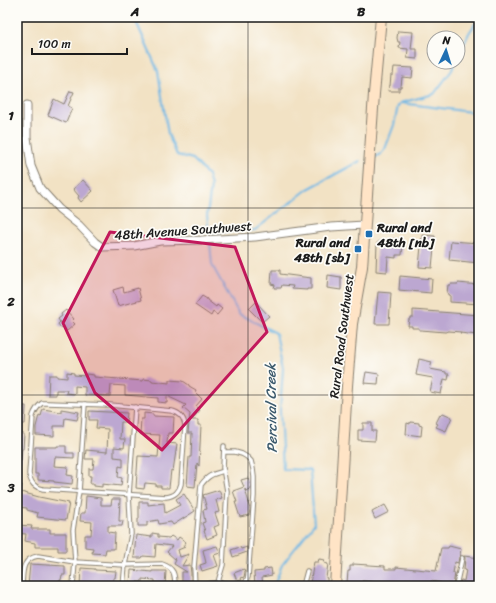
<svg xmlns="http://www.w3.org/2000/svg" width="496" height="603" viewBox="0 0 496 603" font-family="Sriracha,sans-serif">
	<rect width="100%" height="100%" fill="#fdfcf7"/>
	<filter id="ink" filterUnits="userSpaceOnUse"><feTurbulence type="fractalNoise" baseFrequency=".025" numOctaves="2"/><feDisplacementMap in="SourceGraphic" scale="8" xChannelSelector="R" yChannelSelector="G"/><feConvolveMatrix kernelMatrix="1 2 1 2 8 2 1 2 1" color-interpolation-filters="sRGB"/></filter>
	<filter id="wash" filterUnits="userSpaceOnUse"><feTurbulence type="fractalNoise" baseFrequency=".012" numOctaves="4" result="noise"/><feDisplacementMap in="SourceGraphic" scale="16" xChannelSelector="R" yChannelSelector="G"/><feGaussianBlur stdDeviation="0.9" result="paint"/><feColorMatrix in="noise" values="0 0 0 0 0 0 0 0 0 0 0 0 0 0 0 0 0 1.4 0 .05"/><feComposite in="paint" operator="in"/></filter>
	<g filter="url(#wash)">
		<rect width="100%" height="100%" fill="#f2e2c4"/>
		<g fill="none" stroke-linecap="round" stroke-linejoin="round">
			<g stroke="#6db8e6" stroke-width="2">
				<polyline points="134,17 158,71 168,134 177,155 193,159 208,175 211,186 207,216 209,233 255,230 308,189 360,161"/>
				<polyline points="458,57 469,33 479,18"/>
				<polyline points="401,103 479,113"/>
				<polyline points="373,158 381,154 385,149 394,125 398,106 400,103 434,94 452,70 455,62"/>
				<polyline points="210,243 212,265 239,314 276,333 283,368 280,411 283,469 310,470 314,524 282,565 274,586"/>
			</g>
		</g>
		<g id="blocks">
			<g fill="#bca7d1">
				<polygon points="398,31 413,32 411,49 417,49 417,59 407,58 408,49 399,48 400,42 398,42 397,38"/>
				<polygon points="394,67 413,68 412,78 402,77 401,87 399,87 399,91 388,91 389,86 390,86 391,75 393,75"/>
				<polygon points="70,91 74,92 68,106 72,108 66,123 48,115 54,99 64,104"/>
				<polygon points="83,180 93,191 81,202 78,198 79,196 73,189"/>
				<polygon points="422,235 435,236 432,268 419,267"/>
				<polygon points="390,239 397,239 397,242 403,243 402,255 396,255 396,258 388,257 387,272 376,271 377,243 380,241 390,241"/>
				<polygon points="451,241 479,243 479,263 449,260"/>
				<polygon points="272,270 280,270 280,274 311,278 311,289 307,289 307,290 292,289 293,286 282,285 281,288 274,288 275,285 271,284"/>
				<polygon points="328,275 341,277 341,290 327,288"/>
				<polygon points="400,276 432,279 431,293 399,290"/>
				<polygon points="458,283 479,285 479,304 450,302 450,295 448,295 448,293 447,293 448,285 451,285 451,284 458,284"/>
				<polygon points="123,287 124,292 138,288 141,300 118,306 113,290"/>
				<polygon points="378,292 391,293 389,324 375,324"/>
				<polygon points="202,296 207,299 207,300 216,307 217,305 222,309 217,315 213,312 211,316 195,305"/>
				<polygon points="256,302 269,316 262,322 249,309"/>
				<polygon points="66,310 74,319 72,321 75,324 67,331 63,326 61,328 58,324 60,322 58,319 62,316 61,314"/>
				<polygon points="413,310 479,315 479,334 477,334 477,335 460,333 461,332 449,331 445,332 421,330 419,330 419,328 412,328 412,326 408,326 409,319 410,319 410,317 413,317"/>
				<polygon points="419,359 432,362 430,369 446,372 446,374 449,374 448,380 444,379 441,394 430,392 433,378 416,375"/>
				<polygon points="67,372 74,373 74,375 86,376 86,374 94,375 94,377 119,379 143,381 143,379 152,380 152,381 169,383 169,380 183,381 189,385 189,386 196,390 195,392 202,399 196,406 200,410 192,420 198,420 198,425 201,425 199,466 197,463 195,487 187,486 189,457 191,457 192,433 188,433 190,414 183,408 186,405 167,396 167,403 158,402 158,398 125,395 125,386 111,385 110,396 85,395 85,387 75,386 75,394 66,393 67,390 56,390 56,395 48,395 49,375 57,375 57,377 67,378"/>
				<polygon points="366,372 379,374 378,384 364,383"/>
				<polygon points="18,406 26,406 25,424 22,424 22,434 24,434 23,449 22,449 21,461 17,461"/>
				<polygon points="43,409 61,412 61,409 79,412 77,420 65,418 64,426 54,426 54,436 36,435 36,427 39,415 41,416"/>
				<polygon points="89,411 127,413 126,422 121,422 120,439 125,439 124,448 114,447 114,457 123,458 123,467 119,466 118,477 122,478 121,486 102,484 102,487 94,486 94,484 90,484 91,476 89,476 89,469 93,469 94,459 85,459 86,450 107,452 108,429 96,428 97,420 89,420"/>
				<polygon points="144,413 153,414 153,416 174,417 173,433 168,433 167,443 177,444 173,471 171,470 169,488 161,488 161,486 156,486 156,484 145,483 144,489 136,488 138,456 158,457 160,435 140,434 141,419 144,419"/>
				<polygon points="443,413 452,417 446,431 436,427 438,424 436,423 440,415 441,416"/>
				<polygon points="410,422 419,423 419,425 422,426 421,436 406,434 407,423 410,424"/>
				<polygon points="363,423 372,423 372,431 376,431 375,441 358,440 358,430 363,430"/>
				<polygon points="57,446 66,446 66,453 74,453 74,458 55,457 54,466 68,467 67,475 73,476 72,484 54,482 54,481 38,480 38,474 35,474 35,447 57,447"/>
				<polygon points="248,478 251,486 251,489 245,491 245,489 249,503 248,503 250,509 249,515 240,517 235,502 237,502 233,491 244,487 241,480"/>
				<polygon points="17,485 22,485 21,492 39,497 69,503 66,520 37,517 38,513 27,510 27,508 17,507"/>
				<polygon points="219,490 222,498 216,500 219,512 215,513 219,525 214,527 217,535 207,539 204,531 205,531 202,523 205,522 203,510 207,509 203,495"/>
				<polygon points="184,494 195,511 173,525 171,522 159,524 158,520 147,522 147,526 138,526 138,519 139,519 139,502 148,502 148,505 164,503 165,513 180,505 176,499"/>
				<polygon points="86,496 101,498 101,505 111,505 112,499 120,499 119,521 123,521 122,526 108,526 108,532 115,533 114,549 106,549 105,554 92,553 93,548 85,547 85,535 91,535 92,522 80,521 81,513 85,513"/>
				<polygon points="385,505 389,512 375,519 372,512"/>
				<polygon points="17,525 32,526 31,529 50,529 50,533 66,533 66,551 58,551 58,547 35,547 35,543 25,541 26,534 17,533"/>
				<polygon points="152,533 158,534 158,537 169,538 171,536 177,540 179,537 186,542 183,546 185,547 178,550 180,557 189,554 182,566 190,565 191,573 191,586 182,586 182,572 187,572 174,564 176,560 167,552 172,546 156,544 155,557 143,556 142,558 134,558 136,535 152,537"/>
				<polygon points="217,546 220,553 214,555 218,566 202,571 200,565 206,563 203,550"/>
				<polygon points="449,546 461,549 460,555 461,555 459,557 458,563 455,562 453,573 455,573 453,586 441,585 441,583 431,581 430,586 416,586 405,585 405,586 383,586 373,585 373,582 362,581 362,584 355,583 354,585 349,584 350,583 347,583 348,571 350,571 350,566 353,566 353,564 385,566 385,569 396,569 396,567 436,571 441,548 448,548"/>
				<polygon points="240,547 241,549 247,547 247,552 233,557 231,550"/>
				<polygon points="464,556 479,558 479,586 459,586 461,580 464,581 466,570 464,570 465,558"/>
				<polygon points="319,559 325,560 324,563 328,564 326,578 327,578 327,585 310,583 314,562 318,562"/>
				<polygon points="30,564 65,566 65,575 62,575 61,580 60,580 59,586 28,586"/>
				<polygon points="81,568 95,569 95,570 116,571 115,578 113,578 113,585 106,584 106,586 80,586"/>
				<polygon points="271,568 272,575 262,577 263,586 255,586 254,572 264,571 264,569"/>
				<polygon points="244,569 245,572 244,577 241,578 242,580 237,581 234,573"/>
				<polygon points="131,570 152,572 152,571 166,571 165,586 155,585 155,580 142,579 142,582 137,582 137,585 130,584"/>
			</g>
		</g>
	</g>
	<g filter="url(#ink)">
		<use href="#blocks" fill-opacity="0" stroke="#877f70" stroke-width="1"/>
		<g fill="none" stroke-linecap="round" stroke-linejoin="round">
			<defs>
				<g id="lane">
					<path d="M42,403H48L110,405L172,411C180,413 184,417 185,426L181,484C179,492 175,496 166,497L43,489C34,487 31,483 29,474L33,416C35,410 37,407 42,403Z"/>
					<polyline points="224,452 235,452 242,454 247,457 251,461 253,469 254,477 254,496 251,537 248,577 244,586"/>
					<polyline points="218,582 223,565 227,491 223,468 224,446"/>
					<path d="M22,586C23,572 21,559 38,556L75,562L125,565L162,564C174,568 175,574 175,586"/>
					<polyline points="73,586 75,562 73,530 79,491 85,404"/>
					<polyline points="123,586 125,565 131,534 129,495 135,407"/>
					<path d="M195,586L194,567L201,485C208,475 213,474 224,471"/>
					<path d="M203,586C214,581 223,582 233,586"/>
					<polyline points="303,586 307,571"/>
					<polyline points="456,586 462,558"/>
				</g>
				<polyline id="street" points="27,105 27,137 31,166 40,188 59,209 79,225 95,242 102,247 134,246 160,241 201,240 255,237 331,227 364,225"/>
				<polyline id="secondary" points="335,586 347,386 352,324 362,267 374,94 381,17"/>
			</defs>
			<use href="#lane" stroke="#877f70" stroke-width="5.5"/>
			<use href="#street" stroke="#877f70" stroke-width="9"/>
			<use href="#secondary" stroke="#877f70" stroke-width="12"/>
			<use href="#lane" stroke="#fff" stroke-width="3.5"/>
			<use href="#street" stroke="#fff" stroke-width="7"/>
			<use href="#secondary" stroke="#ffe4c6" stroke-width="10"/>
		</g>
	</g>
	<path fill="#c2185b" fill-opacity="0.2" stroke="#c2185b" stroke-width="3" stroke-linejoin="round" d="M110,232L235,247L267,332L162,450L95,393L63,323Z"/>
	<path fill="none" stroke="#1c1c1c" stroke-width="1" stroke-opacity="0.55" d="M248,17V586M17,208H479M17,395H479"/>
	<g fill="#1f6fb2" stroke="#fdfcf7" stroke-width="1.5">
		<rect x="365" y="230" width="8" height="8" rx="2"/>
		<rect x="354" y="245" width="8" height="8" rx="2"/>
	</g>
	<g text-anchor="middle" stroke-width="3.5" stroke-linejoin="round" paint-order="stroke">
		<g font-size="13" font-weight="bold" fill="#1c1c1c" stroke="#fdfcf7" text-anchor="start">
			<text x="377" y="232">Rural and<tspan x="377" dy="15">48th [nb]</tspan></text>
			<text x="350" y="247" text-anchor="end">Rural and<tspan x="350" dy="15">48th [sb]</tspan></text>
		</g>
		<g font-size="13" fill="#1c1c1c" stroke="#fdfcf7">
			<text transform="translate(183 230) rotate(-4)" y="5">48th Avenue Southwest</text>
			<text transform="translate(341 336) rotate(-83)" y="5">Rural Road Southwest</text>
		</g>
		<g font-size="14" font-style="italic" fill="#3c5a6d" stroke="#fdfcf7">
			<text transform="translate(271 408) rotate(-91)" y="5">Percival Creek</text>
		</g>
	</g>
	<rect width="496" height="603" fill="none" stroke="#fdfcf7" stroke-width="44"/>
	<g transform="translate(446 50) rotate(4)"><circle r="19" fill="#fdfcf7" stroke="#a3a29f"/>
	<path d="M0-3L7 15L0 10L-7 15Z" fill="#1f6fb2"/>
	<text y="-6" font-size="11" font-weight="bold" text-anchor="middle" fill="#1c1c1c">N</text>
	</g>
	<path d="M32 48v6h95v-6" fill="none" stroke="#1c1c1c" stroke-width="2"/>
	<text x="38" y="48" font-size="12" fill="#1c1c1c" stroke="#fdfcf7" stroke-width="3" paint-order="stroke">100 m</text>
	<rect x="22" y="22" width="452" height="559" fill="none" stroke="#1c1c1c" stroke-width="1.5"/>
	<g font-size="13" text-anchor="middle" font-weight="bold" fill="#1c1c1c">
		<text x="135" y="16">A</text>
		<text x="361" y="16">B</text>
		<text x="11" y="120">1</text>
		<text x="11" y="306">2</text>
		<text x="11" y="492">3</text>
	</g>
</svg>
